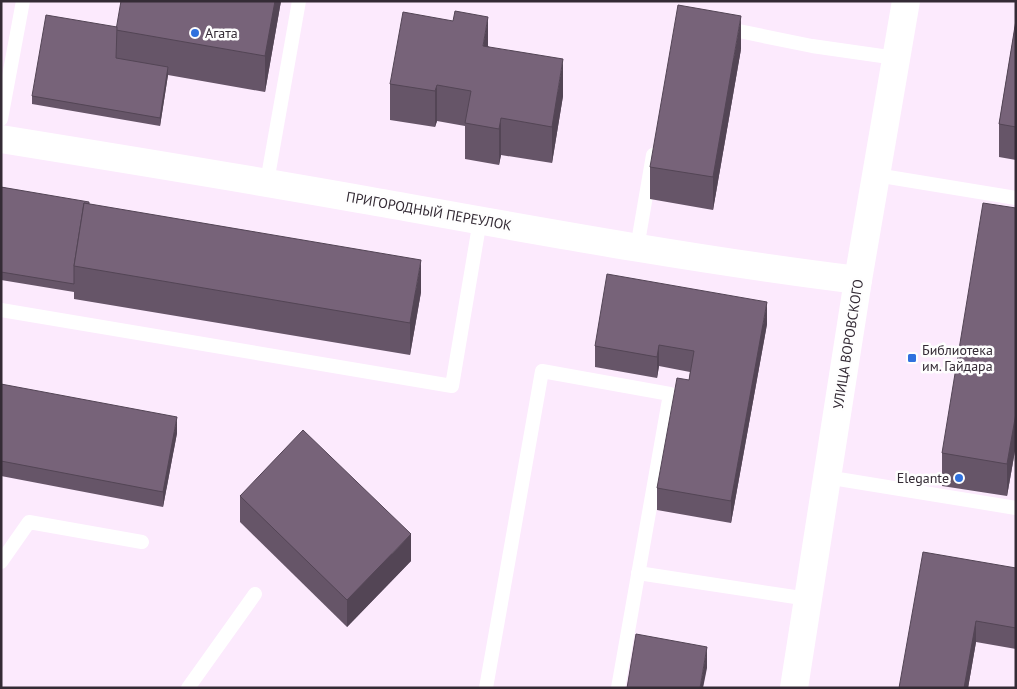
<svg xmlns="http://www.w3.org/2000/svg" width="1017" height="689" viewBox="0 0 1017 689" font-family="'PT Sans',sans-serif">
	<rect width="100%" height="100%" fill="#fceafd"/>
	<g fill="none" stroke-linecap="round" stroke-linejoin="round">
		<g stroke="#fff" stroke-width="14">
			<polyline points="724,28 812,46 896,58"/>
			<polyline points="1,119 23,1"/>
			<polyline points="876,175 1016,198"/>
			<polyline points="267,182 299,1"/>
			<polyline points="637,248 653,155"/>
			<polyline points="1,310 452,386 480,220"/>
			<polyline points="826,477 1016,508"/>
			<polyline points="1,562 29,522 142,542"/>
			<polyline points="638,573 808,599"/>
			<polyline points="188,688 255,594"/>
			<polyline points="486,688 542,371 670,394 618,688"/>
		</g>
		<path stroke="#fff" stroke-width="28" d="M1,139C125,159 248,179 371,201C533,230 695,260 858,280"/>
		<polyline stroke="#fff" stroke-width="28" points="794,688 858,280 906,1"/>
	</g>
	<g fill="#665568">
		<polygon points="281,1 265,92 168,75 160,126 32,104 32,96 117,27"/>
		<polygon points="1016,20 1016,160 999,157 999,124"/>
		<polygon points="488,46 563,96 552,163 501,155 499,165 465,159 465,126 437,121 435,127 390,120 390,84"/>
		<polygon points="741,49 713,210 650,199 650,167"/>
		<polygon points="1,187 89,204 421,292 410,355 74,299 74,292 1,280"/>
		<polygon points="1016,208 1016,445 1007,496 942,486 942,453"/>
		<polygon points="767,324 731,523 657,510 657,488 689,380 690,372 659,366 657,378 595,367 595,346"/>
		<polygon points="1,384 177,433 163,507 1,476"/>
		<polygon points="240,496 411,561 347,627 240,522"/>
		<polygon points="1016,568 1016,649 976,642 968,688 899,688"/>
	</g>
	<g fill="#534555">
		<polygon points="275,1 281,1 265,92 265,56"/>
		<polygon points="741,16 741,49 713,210 713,177"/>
		<polygon points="488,17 488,53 483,46"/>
		<polygon points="563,59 563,96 552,163 552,127"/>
		<polygon points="168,67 168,75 160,126 160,118"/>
		<polygon points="437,85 437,121 435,127 435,91"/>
		<polygon points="501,118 501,155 499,165 499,129"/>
		<polygon points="421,260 421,292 410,355 410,323"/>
		<polygon points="767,302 767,324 731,523 731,501"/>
		<polygon points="659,345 659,366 657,378 657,357"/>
		<polygon points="1016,413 1016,445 1007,496 1007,464"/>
		<polygon points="177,417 177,433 163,507 163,492"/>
		<polygon points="411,534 411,561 347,627 347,600"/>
		<polygon points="976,621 976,642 968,688 964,688"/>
		<polygon points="707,647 707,668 703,688 700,688"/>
	</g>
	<g fill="#776379" stroke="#534555">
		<polygon points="121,1 275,1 265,56 116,30"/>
		<polygon points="678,5 741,16 713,177 650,167"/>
		<polygon points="455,11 488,17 483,46 563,59 552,127 501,118 499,129 465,123 471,91 437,85 435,91 390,84 403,12 453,21"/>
		<polygon points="46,15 117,27 116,58 168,67 160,118 32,96"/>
		<polygon points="1016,20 1016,127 999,124"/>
		<polygon points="1,187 89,202 89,204 84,203 74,266 74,284 1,272"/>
		<polygon points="84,203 421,260 410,323 74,266"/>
		<polygon points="983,203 1016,208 1016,413 1007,464 942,453"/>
		<polygon points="607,274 767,302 731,501 657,488 677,378 689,380 694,351 659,345 657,357 595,346"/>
		<polygon points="1,384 177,417 163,492 1,461"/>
		<polygon points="303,430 411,534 347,600 240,496"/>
		<polygon points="923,552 1016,568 1016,628 976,621 964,688 899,688"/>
		<polygon points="636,634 707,647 700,688 627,688"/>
	</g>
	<g fill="#2f71de" stroke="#fefefe" stroke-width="2">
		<circle cx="195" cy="33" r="5"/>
		<rect x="907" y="353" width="10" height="10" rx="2.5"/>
		<circle cx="959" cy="478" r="5"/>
	</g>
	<g text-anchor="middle" stroke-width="5" stroke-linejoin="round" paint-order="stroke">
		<g font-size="14" fill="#342b35" stroke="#fefefe" text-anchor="start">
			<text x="205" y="38">Агата</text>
			<text x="922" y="355">Библиотека<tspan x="922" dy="16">им. Гайдара</tspan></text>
			<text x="949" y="483" text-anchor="end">Elegante</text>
		</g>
		<g font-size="14" fill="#342b35" stroke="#fefefe">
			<text transform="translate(429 211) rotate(10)" y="5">ПРИГОРОДНЫЙ ПЕРЕУЛОК</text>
			<text transform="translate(848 344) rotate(-81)" y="5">УЛИЦА ВОРОВСКОГО</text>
		</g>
	</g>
	<rect width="1017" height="689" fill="none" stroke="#342b35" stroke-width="5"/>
</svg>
